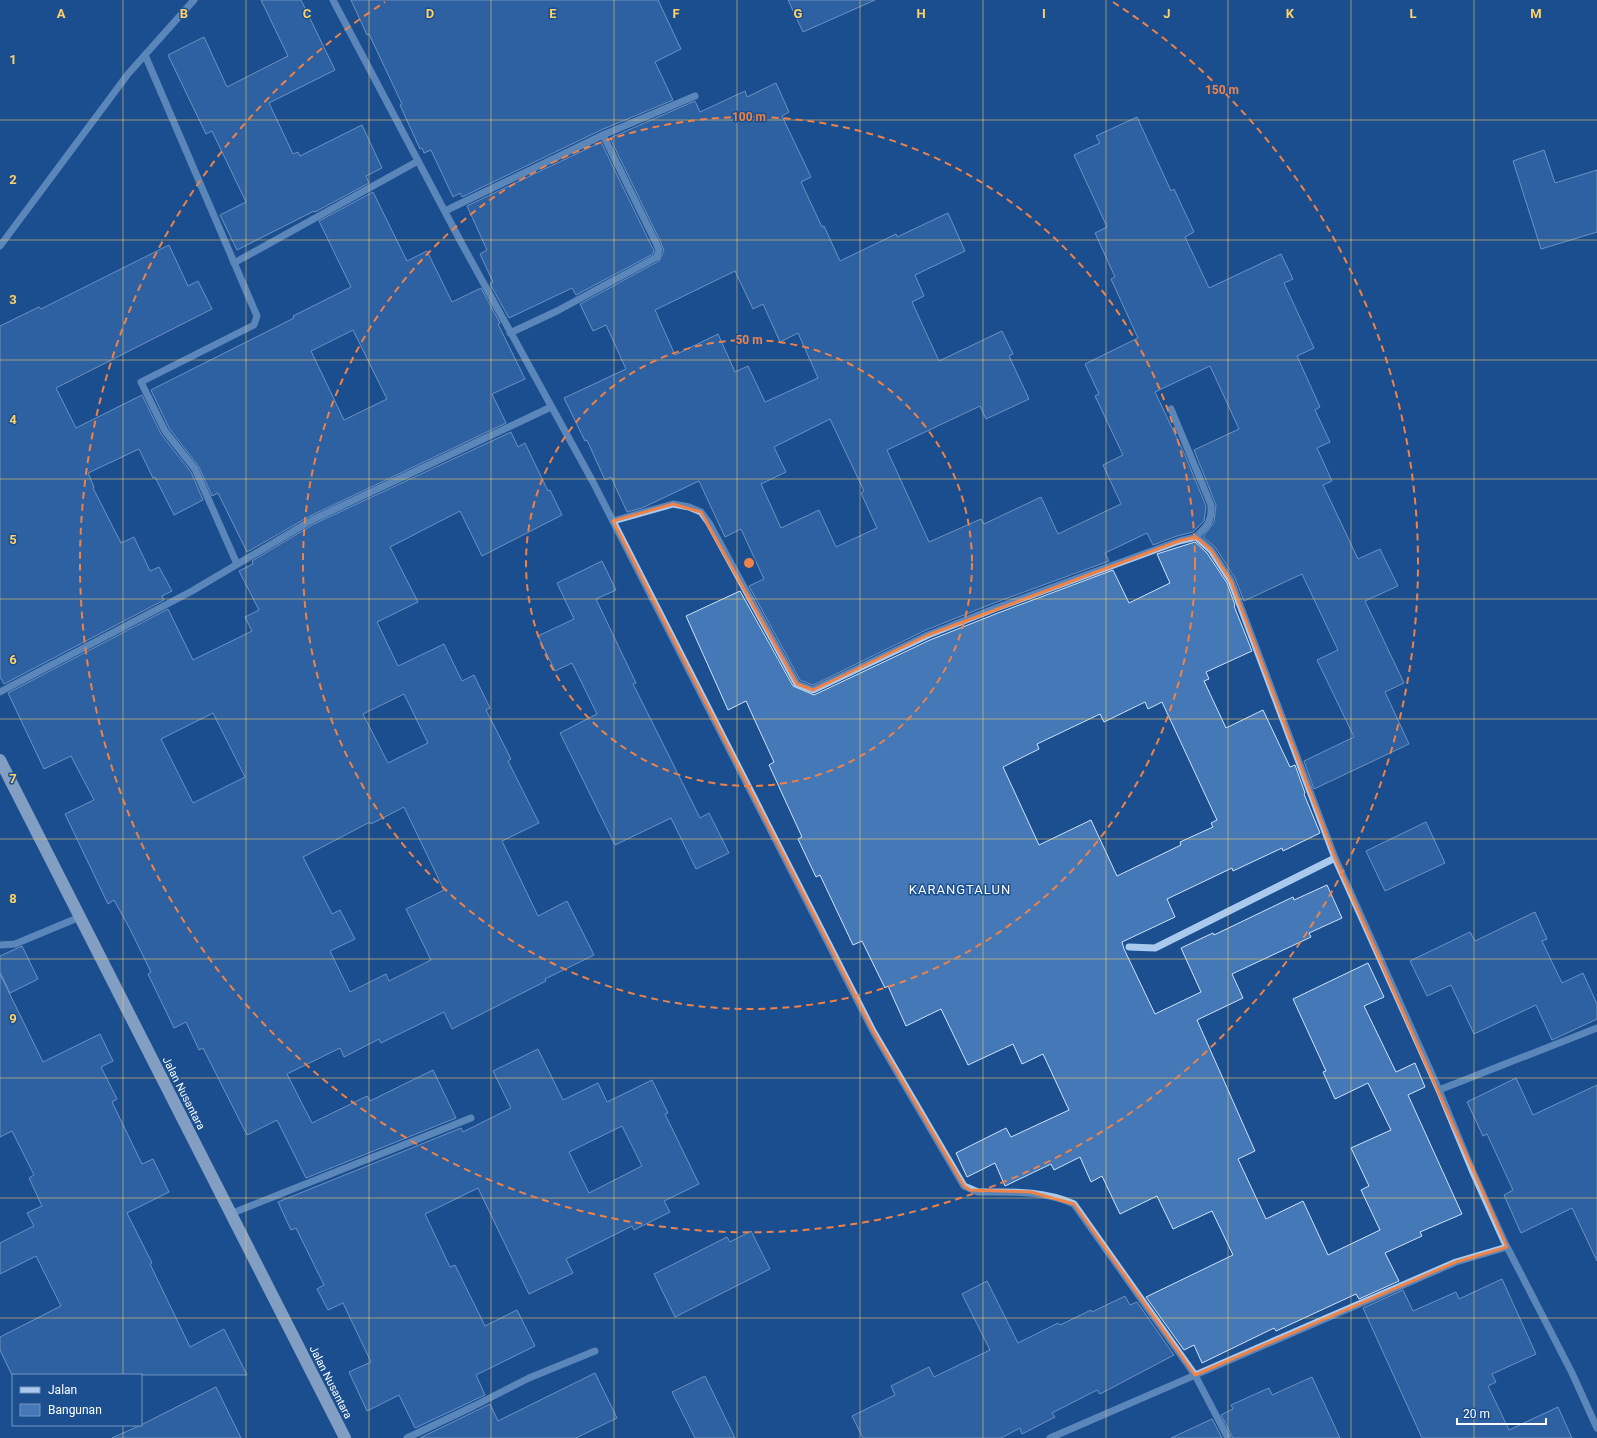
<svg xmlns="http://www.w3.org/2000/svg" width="1597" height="1438" viewBox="0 0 1597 1438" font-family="Roboto,sans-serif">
	<rect width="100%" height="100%" fill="#1b4f8f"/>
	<g fill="#4478b7" stroke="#cfe3fa" fill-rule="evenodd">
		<polygon points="261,0 301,0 335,70 269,103 293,154 298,152 300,156 362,125 382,168 366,176 369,183 315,212 314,211 237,250 220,215 246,202 212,131 206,134 168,55 204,37 227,87 288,56"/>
		<polygon points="351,0 658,0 681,49 655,62 673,100 601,130 462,197 460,193 453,197 431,150 424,153 422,148 420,149 400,105 402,104 369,34 367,35"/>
		<polygon points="788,0 875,0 803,32"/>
		<path d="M776,83L789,112L782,116L811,177L801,182L822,227L824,226L840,261L896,234L897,237L948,213L965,251L915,275L924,296L912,302L939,361L1002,331L1013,354L1009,356L1029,399L986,419L980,406L887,450L929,542L981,519L984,524L1041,497L1058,534L1121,504L1103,465L1123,455L1095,396L1099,394L1085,364L1138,338L1111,279L1115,277L1095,233L1107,227L1074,155L1100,143L1096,136L1137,117L1171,191L1174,189L1194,232L1185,237L1209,288L1281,254L1293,279L1284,283L1314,348L1297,356L1320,407L1315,410L1330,442L1317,448L1332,481L1323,485L1358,559L1380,549L1398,586L1365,601L1404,683L1385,692L1409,744L1314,789L1304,761L1354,737L1317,660L1338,650L1302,574L1244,601L1235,578L1215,547L1203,537L1214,522L1216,505L1194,450L1239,429L1210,366L1155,392L1185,455L1206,506L1204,521L1193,532L1177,536L1153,545L1147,533L1105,553L1109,561L994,603L926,630L813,685L800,680L749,586L764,579L741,529L725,537L699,481L642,508L627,512L611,477L605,480L587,440L585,441L564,398L626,369L606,325L593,331L580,304L659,261L664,251L661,243L610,138L695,101L700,112L745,91L747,97ZM735,271L753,309L763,304L780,342L798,333L818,378L765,402L748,366L735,372L718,334L675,355L655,310ZM830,419L864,491L861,493L877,528L836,547L819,510L781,528L761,484L786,472L774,447Z"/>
		<polygon points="601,142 652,247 654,250 653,254 576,295 572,288 509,318 490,284 493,282 480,254 487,250 467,206"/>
		<polygon points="1544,150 1555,183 1597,170 1597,232 1541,249 1513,161"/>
		<path d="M373,192L407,261L427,251L452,302L481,288L500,323L498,324L525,379L492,394L506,423L310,516L247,552L218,493L212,496L199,467L169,428L151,390L294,318L293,316L351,287L319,221ZM353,330L387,399L344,420L311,351Z"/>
		<polygon points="169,245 188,286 198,281 212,309 56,388 76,428 142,395 161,434 191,472 203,500 174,515 155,477 153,478 139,449 88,473 94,487 93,488 121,543 134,537 150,571 159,567 172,591 162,596 164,600 4,684 0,677 0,326 39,307 41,309"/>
		<path d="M511,432L518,447L525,443L548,491L550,490L562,515L482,556L460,511L390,547L418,602L377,622L398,666L444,644L462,681L474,675L490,708L486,710L511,759L508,761L539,823L502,841L538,916L567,901L594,955L545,979L546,981L452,1029L444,1012L381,1043L379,1039L344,1057L340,1048L287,1074L312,1123L367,1096L370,1101L433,1070L456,1118L306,1178L277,1120L247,1135L203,1048L199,1050L186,1022L174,1028L148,974L151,972L130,929L114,900L108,904L65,814L94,800L71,756L44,769L8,693L168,609L193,660L252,631L245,617L259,610L239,571L253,564L252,561L314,524ZM404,694L428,743L388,763L363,714ZM213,713L245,777L193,803L161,739ZM404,807L444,890L406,909L431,960L389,981L386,974L350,992L330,951L355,939L340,910L332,914L303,857L370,822L371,824Z"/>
		<path d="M1195,542L1207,553L1227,583L1235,605L1234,606L1252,651L1206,672L1209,679L1204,681L1226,728L1263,710L1290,767L1295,765L1305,793L1304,794L1320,833L1283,851L1282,848L1233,871L1232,868L1167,899L1175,917L1122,942L1124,949L1155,1014L1201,992L1181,948L1213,933L1214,935L1293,897L1294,900L1327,885L1342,918L1309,933L1311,937L1232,974L1243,998L1197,1020L1255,1151L1238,1159L1266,1219L1303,1201L1328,1255L1380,1230L1361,1190L1369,1186L1351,1148L1391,1130L1368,1083L1335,1099L1323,1072L1326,1071L1293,999L1368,963L1384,997L1364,1006L1396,1072L1415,1063L1425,1087L1408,1095L1462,1214L1420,1232L1422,1236L1385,1253L1399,1281L1359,1299L1356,1294L1276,1331L1274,1328L1202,1363L1194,1345L1184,1350L1146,1297L1233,1255L1212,1211L1173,1229L1157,1196L1120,1214L1102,1176L1091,1182L1080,1157L1054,1170L1051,1164L1005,1186L995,1163L967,1177L956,1153L1006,1128L1011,1137L1069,1110L1043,1054L1022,1064L1013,1044L968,1065L941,1009L906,1026L888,986L885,988L862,941L853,945L820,875L816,877L798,839L802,837L769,765L774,762L746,701L728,710L686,616L740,591L793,686L814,695L930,640L998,613L1113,570L1129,603L1170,583L1157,554ZM1145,702L1148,709L1162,702L1217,820L1211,823L1213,827L1180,842L1181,845L1117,876L1091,820L1039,845L1003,767L1039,749L1037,744L1100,714L1104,722Z"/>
		<polygon points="602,561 616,590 596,599 636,683 633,684 700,818 709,813 729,853 696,869 671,818 615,845 560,733 597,714 572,663 555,671 538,636 574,619 557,583"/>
		<polygon points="1426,822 1445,863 1385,891 1366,851"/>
		<polygon points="1535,912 1547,939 1542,941 1562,983 1583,973 1597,1004 1597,1019 1552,1040 1536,1005 1474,1034 1451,985 1427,996 1410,961 1470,932 1475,941"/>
		<polygon points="22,946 38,979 10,993 0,972 0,956"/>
		<polygon points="0,974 43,1062 100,1034 113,1061 101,1067 117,1099 112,1102 142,1164 153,1159 169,1192 127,1213 152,1263 150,1264 190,1347 224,1329 247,1375 12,1375 0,1350 0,1337 61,1306 36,1256 0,1274 0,1243 34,1226 27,1213 42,1206 29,1178 34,1175 12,1131 0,1137"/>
		<path d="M538,1049L563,1100L598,1083L607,1102L652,1080L668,1113L665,1114L699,1184L664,1201L670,1212L634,1230L632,1226L566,1259L573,1273L529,1294L478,1188L425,1214L450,1267L455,1265L485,1326L517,1310L535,1346L476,1375L485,1395L415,1428L399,1395L367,1411L349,1372L371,1362L343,1303L328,1310L317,1289L324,1285L296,1228L291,1230L278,1202L461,1128L463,1132L511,1108L493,1071ZM622,1126L642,1166L589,1193L569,1152Z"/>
		<polygon points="1516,1078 1533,1115 1597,1085 1597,1261 1572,1208 1521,1233 1504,1195 1513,1190 1487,1134 1483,1136 1467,1102"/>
		<polygon points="751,1231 770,1269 675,1317 654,1274 727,1237 730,1242"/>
		<polygon points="1502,1279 1536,1354 1492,1374 1496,1382 1488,1386 1509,1430 1558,1407 1572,1438 1422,1438 1363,1308 1403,1290 1413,1311 1456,1292 1459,1299"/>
		<polygon points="987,1281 1018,1343 1058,1323 1060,1325 1091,1310 1092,1312 1125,1296 1130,1305 1137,1302 1174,1355 1100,1394 1097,1390 1052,1413 1055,1417 1022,1434 1020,1428 1001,1438 863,1438 852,1416 895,1395 891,1386 929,1367 934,1377 990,1350 962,1294"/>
		<polygon points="595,1373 617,1418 576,1438 420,1438 490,1404 498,1421"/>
		<polygon points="705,1376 735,1438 695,1438 672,1392"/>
		<polygon points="1312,1377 1340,1438 1233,1438 1221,1415 1233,1409 1231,1405 1269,1388 1272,1395"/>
		<polygon points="216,1387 241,1438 112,1438 141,1425"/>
		<polygon points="1212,1419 1222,1438 1171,1438"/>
	</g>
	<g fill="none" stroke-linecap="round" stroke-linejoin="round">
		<g stroke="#a9c9ee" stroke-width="7">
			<path d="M333,0L462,244L593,482L873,1031L964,1186L978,1192C1011,1192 1043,1190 1074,1204L1195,1375L1228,1438"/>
			<polyline points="145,55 257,316 254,325 141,382 165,431 195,469 237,564"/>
			<polyline points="445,211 603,135 695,96"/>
			<polyline points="0,246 128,74 194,0"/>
			<polyline points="234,263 418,161"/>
			<polyline points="510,333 557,311 657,257 659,250 657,245 603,135"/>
			<path d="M1171,409L1211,505C1212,522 1207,526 1196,537"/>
			<polyline points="613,521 673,504 689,507 701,512 709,523 797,684 813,690 928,635 996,608 1179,541 1196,537 1211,550 1231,581 1335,858 1439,1090 1472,1170 1504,1241 1572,1373 1597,1428"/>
			<polyline points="0,692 192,591 312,520 551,407"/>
			<polyline points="0,945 15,944 80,917"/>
			<polyline points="1129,947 1155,948 1335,858"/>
			<polyline points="1439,1090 1597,1028"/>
			<polyline points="230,1214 471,1118"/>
			<polyline points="407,1438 474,1406 529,1378 595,1351"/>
			<polyline points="1050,1438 1456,1262 1507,1247"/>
		</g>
		<polyline stroke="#fff" stroke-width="12" points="0,760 345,1438"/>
	</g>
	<path d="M0 0H1597V1438H0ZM673,504L701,512L797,684L813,690L928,635L1179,541L1196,537L1211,550L1231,581L1335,858L1507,1247L1456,1262L1195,1375L1074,1204L1031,1192L970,1190L964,1186L873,1031L613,521Z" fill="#1b4f8f" fill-opacity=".55" fill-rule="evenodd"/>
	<path fill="none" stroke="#ee8249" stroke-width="3" stroke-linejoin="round" d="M673,504L701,512L797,684L813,690L928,635L1179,541L1196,537L1211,550L1231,581L1335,858L1507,1247L1456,1262L1195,1375L1074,1204L1031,1192L970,1190L964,1186L873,1031L613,521Z"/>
	<path fill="none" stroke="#ffd166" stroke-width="1" stroke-opacity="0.55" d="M123,0V1375M246,0V1438M369,0V1438M491,0V1438M614,0V1438M737,0V1438M860,0V1438M983,0V1438M1106,0V1438M1228,0V1438M1351,0V1438M1474,0V1438M0,120H1597M0,240H1597M0,360H1597M0,479H1597M0,599H1597M0,719H1597M0,839H1597M0,959H1597M0,1078H1597M0,1198H1597M0,1318H1597M123,1425V1438"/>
	<g fill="none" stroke="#ee8249" stroke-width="2" stroke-dasharray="7 5">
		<circle cx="749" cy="563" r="223"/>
		<circle cx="749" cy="563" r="446"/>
		<path d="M1113 2A669 669 0 1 1 385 2"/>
	</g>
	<g text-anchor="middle" stroke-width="3" stroke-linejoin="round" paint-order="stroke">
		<g font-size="11" fill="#fff" stroke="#1b4f8f">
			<text transform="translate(184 1093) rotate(63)" y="4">Jalan Nusantara</text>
			<text transform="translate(331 1382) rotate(63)" y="4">Jalan Nusantara</text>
		</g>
		<g font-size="13" letter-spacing="1" fill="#fff" stroke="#1b4f8f">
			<text x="960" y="894">KARANGTALUN</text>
		</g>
	</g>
	<g font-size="13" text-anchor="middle" font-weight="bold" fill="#ffd166" stroke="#1b4f8f" stroke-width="3" stroke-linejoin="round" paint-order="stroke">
		<text x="61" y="18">A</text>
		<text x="184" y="18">B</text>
		<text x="307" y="18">C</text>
		<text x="430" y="18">D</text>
		<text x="553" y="18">E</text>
		<text x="676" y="18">F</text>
		<text x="798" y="18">G</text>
		<text x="921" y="18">H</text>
		<text x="1044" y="18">I</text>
		<text x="1167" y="18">J</text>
		<text x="1290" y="18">K</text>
		<text x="1413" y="18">L</text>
		<text x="1536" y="18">M</text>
		<text x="13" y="64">1</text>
		<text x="13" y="184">2</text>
		<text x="13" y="304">3</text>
		<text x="13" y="424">4</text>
		<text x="13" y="544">5</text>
		<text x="13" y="664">6</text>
		<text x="13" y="783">7</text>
		<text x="13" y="903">8</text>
		<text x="13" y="1023">9</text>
	</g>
	<circle cx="749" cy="563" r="6" fill="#ee8249" stroke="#1b4f8f" stroke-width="2"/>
	<g font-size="12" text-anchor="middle" font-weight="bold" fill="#ee8249" stroke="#1b4f8f" stroke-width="3" stroke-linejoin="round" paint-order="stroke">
		<text x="1222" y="94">150 m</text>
		<text x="749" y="121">100 m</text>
		<text x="749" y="344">50 m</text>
	</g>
	<rect x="12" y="1374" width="130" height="52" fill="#1b4f8f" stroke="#7695bc"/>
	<rect x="20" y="1387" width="20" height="6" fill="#a9c9ee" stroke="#7695bc"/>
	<text x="48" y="1394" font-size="12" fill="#ffffff">Jalan</text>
	<rect x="20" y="1404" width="20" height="12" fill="#4478b7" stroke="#7695bc"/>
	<text x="48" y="1414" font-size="12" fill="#ffffff">Bangunan</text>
	<path d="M1457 1418v6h89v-6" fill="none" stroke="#ffffff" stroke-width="2"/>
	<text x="1463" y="1418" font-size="12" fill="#ffffff" stroke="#1b4f8f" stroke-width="3" paint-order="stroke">20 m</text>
</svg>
